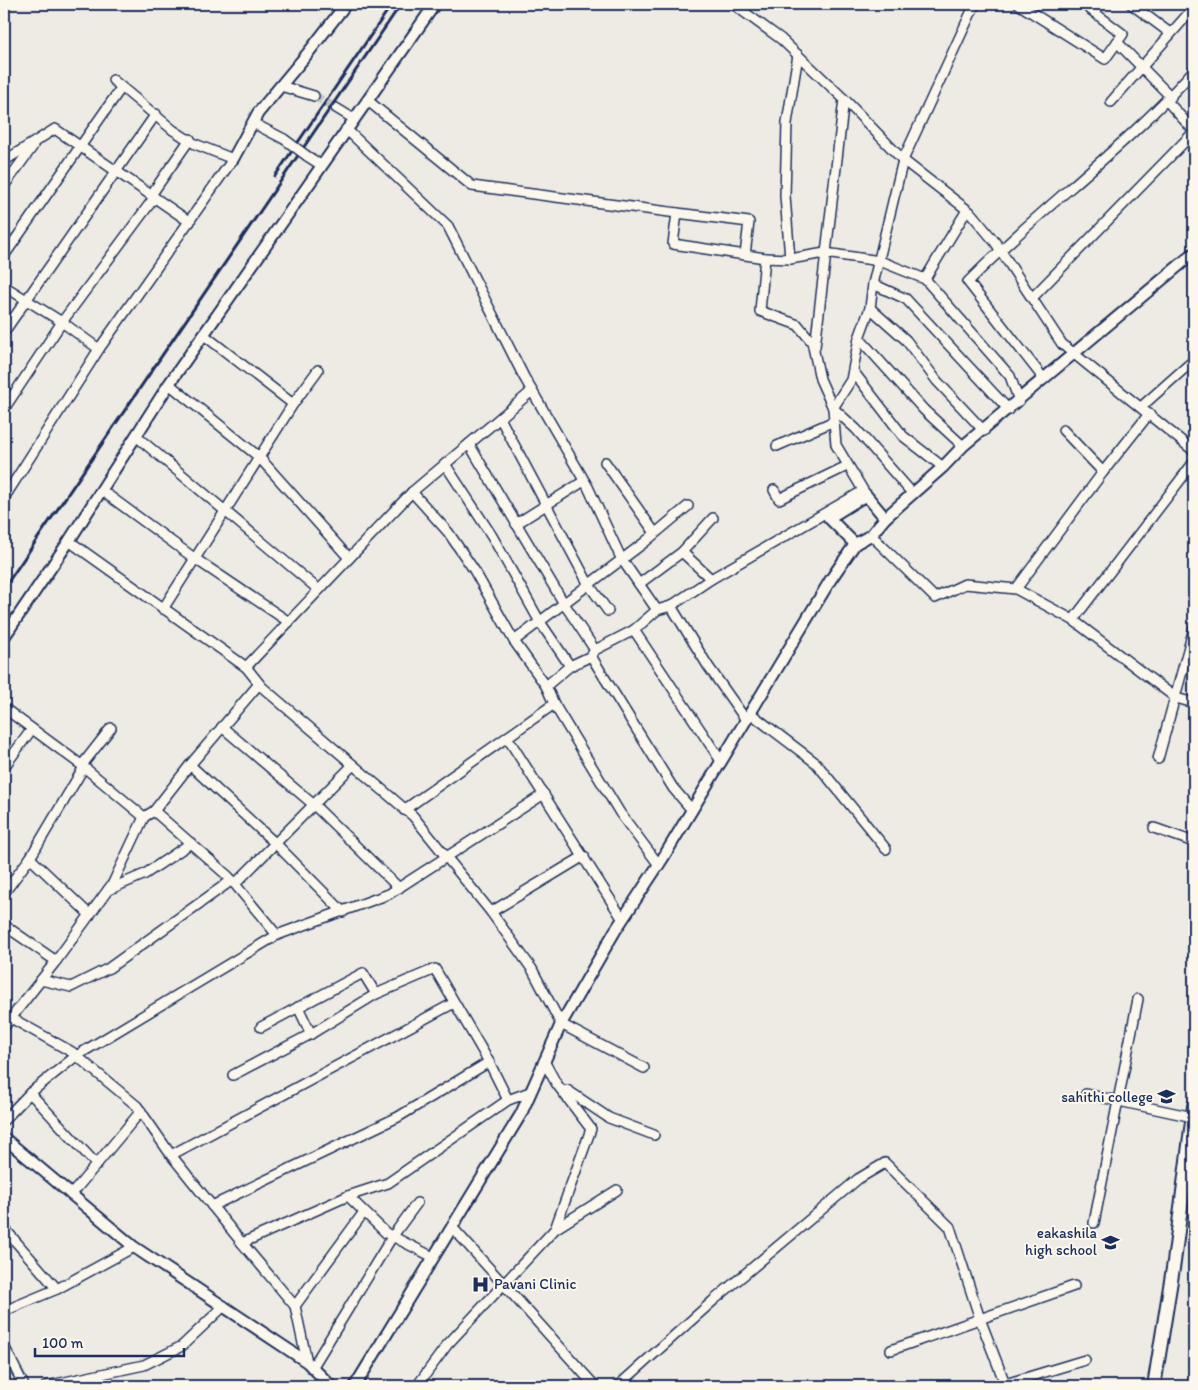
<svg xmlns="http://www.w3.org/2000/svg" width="1198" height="1390" viewBox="0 0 1198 1390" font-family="Itim,sans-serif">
	<rect width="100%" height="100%" fill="#eeebe4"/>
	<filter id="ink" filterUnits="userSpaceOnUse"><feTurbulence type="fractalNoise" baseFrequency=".02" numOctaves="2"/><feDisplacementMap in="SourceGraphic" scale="10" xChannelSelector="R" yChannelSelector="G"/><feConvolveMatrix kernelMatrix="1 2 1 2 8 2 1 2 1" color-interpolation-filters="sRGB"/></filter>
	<g filter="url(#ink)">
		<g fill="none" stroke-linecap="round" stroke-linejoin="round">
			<polyline stroke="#c4c5c9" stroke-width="9" stroke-dasharray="9 4.5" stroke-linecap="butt" points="314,96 336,108"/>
			<defs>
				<g id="minor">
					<polyline points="733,4 781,39 844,99 903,160 970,212 995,242 1062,344 1194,451"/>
					<polyline points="1018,4 1105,59 1123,34 1083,4"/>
					<polyline points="1131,4 1170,33"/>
					<polyline points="1117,42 1171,97"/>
					<polyline points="281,86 314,96"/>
					<polyline points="367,100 472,186 677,213"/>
					<polyline points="1167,101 1194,131"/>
					<polyline points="1111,102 1189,13"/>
					<polyline points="336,108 354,119"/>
					<polyline points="253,123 284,139"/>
					<polyline points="346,129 448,226 524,377 588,487 621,558 657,610 671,606 708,666 746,720"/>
					<polyline points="307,156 321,165"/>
					<polyline points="4,161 55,129 190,222"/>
					<polyline points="4,186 33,146"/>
					<polyline points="967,210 925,279 1010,376 1019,401"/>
					<polyline points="745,255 749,222 677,213 673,244 765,258 760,311 798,325 812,342 820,379 833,408 856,429 912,493"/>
					<polyline points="4,256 121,88"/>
					<polyline points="765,258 790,259 825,253 880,261 925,279"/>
					<polyline points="790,259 785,196 787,123 798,55"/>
					<polyline points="873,284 906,299 1009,410"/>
					<polyline points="4,286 62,322 99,349"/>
					<polyline points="1032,298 1194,132"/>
					<polyline points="870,308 906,340 937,381 984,431"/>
					<polyline points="4,332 156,114"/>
					<polyline points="204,335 293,404"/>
					<polyline points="859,338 924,410 963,446"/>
					<polyline points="815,347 844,99"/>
					<polyline points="853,371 903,436 943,467"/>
					<path d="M1044,379L968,282C1040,208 1126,148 1194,70"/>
					<polyline points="169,384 259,457 349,558"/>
					<polyline points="1141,407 1194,360"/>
					<polyline points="4,409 62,322 154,198 151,195 190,139"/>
					<polyline points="500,418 589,585 608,611"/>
					<polyline points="1063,430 1103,472"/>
					<polyline points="136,436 319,590"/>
					<polyline points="469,444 563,602 595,650"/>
					<polyline points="777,446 832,422"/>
					<polyline points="605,462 655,533"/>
					<polyline points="445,464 492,536 540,622 570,666"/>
					<polyline points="101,490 194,558 289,622"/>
					<polyline points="774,490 779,499 847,466"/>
					<polyline points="866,495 836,445 833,408 851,380 859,338 870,308 873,284 903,160 975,4"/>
					<polyline points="4,498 99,349 233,159 195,144 173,130 113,80"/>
					<polyline points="516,524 584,481"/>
					<polyline points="871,535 935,598 965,584 1016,589 1073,620 1176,698 1194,703"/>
					<polyline points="69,541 246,667 262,687 413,816 491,912 532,969 561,1024 644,1068"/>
					<polyline points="711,579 863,491"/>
					<polyline points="639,584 682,552 713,518"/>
					<polyline points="1016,589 1103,472 1149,414"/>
					<polyline points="671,606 711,579 682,552"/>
					<polyline points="163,609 293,404 318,370"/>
					<polyline points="1073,620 1194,462"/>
					<polyline points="634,630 721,761"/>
					<polyline points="514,641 474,570 448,532 412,492 532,391"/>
					<polyline points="591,656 673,788 692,810"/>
					<polyline points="246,667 412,492"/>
					<polyline points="546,686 514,641 645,542 688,506"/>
					<polyline points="554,704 620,813 659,865"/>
					<polyline points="4,708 84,767 144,817 154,811 229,877 277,935"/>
					<polyline points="750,713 816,763 886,849"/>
					<polyline points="222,727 314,805 399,888"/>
					<polyline points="507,737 622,918"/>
					<polyline points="1158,759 1194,628"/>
					<polyline points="82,765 111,728"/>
					<polyline points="190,765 259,684"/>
					<polyline points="4,767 32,729"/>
					<polyline points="404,810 554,704 546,686 570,666 591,656 595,650 634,630 657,610"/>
					<polyline points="154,811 190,765 276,844 343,912"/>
					<polyline points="1154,828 1194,842"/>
					<polyline points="30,858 90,915"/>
					<polyline points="235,884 353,765"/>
					<polyline points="108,890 145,874 191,843"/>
					<polyline points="4,893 30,858 84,767"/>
					<polyline points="491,912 584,856"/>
					<polyline points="4,925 56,961 4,1027"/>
					<polyline points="56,961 113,883 144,817"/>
					<polyline points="41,980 71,987 109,968 232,880"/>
					<polyline points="298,1007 311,1034"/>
					<polyline points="4,1014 72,1052 137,1106 171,1155 242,1243"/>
					<polyline points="261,1027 363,973 376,994"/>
					<polyline points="544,1061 556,1083 591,1129 555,1229"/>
					<polyline points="233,1075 311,1034 376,994 435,969 489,1062"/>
					<polyline points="567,1090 609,1118 654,1135"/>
					<polyline points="30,1093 97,1165"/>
					<polyline points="1086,1094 1193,1117"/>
					<polyline points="4,1120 30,1093 76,1056 277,935 389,894 544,794"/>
					<polyline points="171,1155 454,1003"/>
					<polyline points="71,1195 141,1111"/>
					<polyline points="348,1196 386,1233 433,1257"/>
					<polyline points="212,1206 398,1117 489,1062 508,1100"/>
					<polyline points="1094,1223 1138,999"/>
					<polyline points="452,1227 595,1386"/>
					<polyline points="4,1228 57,1289"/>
					<polyline points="295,1306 364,1212"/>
					<polyline points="4,1311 57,1289 134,1247"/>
					<polyline points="4,1346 24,1386"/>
					<polyline points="891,1350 1074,1286"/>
					<polyline points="307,1362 295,1306 242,1243 348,1196 388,1183 508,1100 530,1092"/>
					<polyline points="312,1368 392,1237 417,1203"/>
					<polyline points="1002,1385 1085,1360"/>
					<polyline points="46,1386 144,1365 182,1346 224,1306"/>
					<polyline points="417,1386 447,1345 555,1229 617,1190"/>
					<polyline points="618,1386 714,1300 858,1179 885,1163 950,1227 980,1319 1006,1386"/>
				</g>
				<g id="tertiary">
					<polyline points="233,159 258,113 308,53 346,4"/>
					<polyline points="885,518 943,467 963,446 1194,253"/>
					<polyline points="4,637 69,541 169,384 435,4"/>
					<polyline points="4,1138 134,1247 307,1362 331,1386"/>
					<polyline points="355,1386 521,1114 561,1024 615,931 663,858 831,579 855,544 871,535 885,518 866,495 829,518 855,544"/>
				</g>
				<polyline id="primary" points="1154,1386 1174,1262 1194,1106"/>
			</defs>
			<use href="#minor" stroke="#1b2f5e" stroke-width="12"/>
			<use href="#tertiary" stroke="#1b2f5e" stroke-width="14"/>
			<use href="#primary" stroke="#1b2f5e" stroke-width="16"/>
			<use href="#minor" stroke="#fbf7ec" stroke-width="9"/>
			<use href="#tertiary" stroke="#fbf7ec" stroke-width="10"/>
			<use href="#primary" stroke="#fbf7ec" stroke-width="12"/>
			<g stroke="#1b2f5e" stroke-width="3">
				<polyline points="275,176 392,4"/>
				<polyline points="4,588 401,4"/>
			</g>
			<defs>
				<polyline id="minor-bridge" points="284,139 307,156"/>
			</defs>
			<use href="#minor-bridge" stroke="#1b2f5e" stroke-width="12" stroke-linecap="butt"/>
			<use href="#minor-bridge" stroke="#fbf7ec" stroke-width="9"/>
		</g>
	</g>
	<defs>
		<symbol id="university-bare" viewBox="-9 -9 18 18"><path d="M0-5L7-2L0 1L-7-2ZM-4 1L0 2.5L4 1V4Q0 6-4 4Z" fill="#1b2f5e" stroke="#fbf7ec" stroke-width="2.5" paint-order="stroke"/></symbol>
		<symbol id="school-bare" viewBox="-9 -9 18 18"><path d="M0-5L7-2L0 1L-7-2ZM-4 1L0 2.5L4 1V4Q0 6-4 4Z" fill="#1b2f5e" stroke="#fbf7ec" stroke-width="2.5" paint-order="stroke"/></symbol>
		<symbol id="hospital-bare" viewBox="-9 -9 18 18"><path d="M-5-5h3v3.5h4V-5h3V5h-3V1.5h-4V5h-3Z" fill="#1b2f5e" stroke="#fbf7ec" stroke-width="2.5" paint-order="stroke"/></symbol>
	</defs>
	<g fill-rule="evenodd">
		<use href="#university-bare" x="1154" y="1084" width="25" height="25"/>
		<use href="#school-bare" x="1098" y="1230" width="25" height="25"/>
		<use href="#hospital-bare" x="468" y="1272" width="25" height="25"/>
	</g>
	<g text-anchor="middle" stroke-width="4" stroke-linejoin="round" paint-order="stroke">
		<g font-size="15" fill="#1b2f5e" stroke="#fbf7ec" text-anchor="end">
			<text x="1153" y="1102">sahithi college</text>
			<text x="1097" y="1238">eakashila<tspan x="1097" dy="17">high school</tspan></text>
			<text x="494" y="1289" text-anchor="start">Pavani Clinic</text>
		</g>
	</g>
	<rect width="1198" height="1390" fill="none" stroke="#fbf7ec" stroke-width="20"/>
	<rect x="10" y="10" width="1178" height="1370" fill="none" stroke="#1b2f5e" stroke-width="2" filter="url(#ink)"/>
	<path d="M35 1348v8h149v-8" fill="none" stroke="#1b2f5e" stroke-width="2.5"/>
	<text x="42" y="1348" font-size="15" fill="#1b2f5e" stroke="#fbf7ec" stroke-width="4" paint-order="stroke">100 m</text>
</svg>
